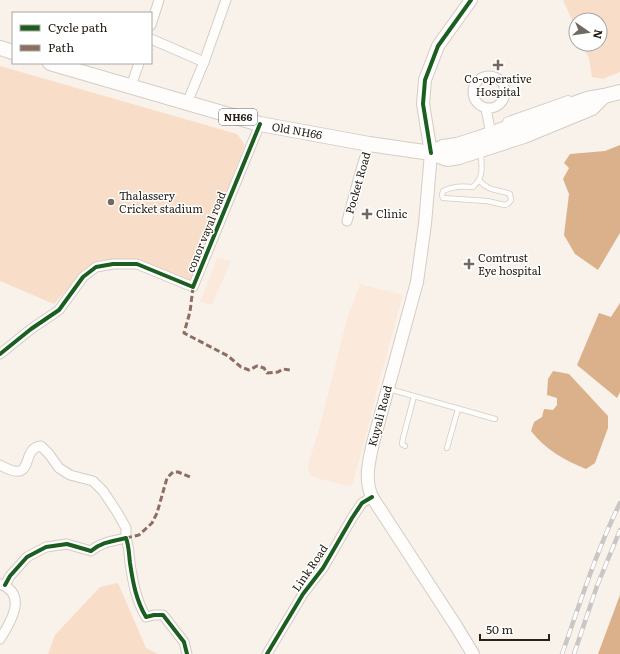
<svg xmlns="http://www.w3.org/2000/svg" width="620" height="654" viewBox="0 0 620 654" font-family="Literata,serif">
	<rect width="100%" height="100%" fill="#f9f2eb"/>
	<g fill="#fbeadc">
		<polygon points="217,258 231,261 212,305 200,302"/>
		<polygon points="360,284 403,295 377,390 370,421 352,486 344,485 316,478 311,476 308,469 309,461 318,433 347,319"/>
	</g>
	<g fill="#f8dec8">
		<polygon points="563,0 620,0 620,72 603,79 592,77 589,58 582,44 600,44 600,20 576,20 576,29"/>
		<polygon points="0,66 237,134 245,145 191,282 135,259 100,260 82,273 54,304 0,281"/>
		<polygon points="118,583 146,648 158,654 48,654 55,635 100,587"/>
	</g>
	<g fill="#dab18b">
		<polygon points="620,145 620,233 598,270 575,254 564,235 569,194 563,179 569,168 564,163 570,154 605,151"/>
		<polygon points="620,303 620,392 617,398 577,365 599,313 611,317"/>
		<path d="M553,371L569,374L608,416V428L595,463L586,469C564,460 546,450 531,431L534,422L542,417L544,409L553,410L557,405V398L547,395L548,379Z"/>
		<polygon points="620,595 620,654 598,654"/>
	</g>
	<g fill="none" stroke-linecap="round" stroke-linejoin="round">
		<defs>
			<g id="lane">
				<polyline points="504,126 506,120 568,98 574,101"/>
				<path d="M480,181C489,192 498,189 510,194L511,200L508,204L505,205L487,201L443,198L442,195L443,191C453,186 462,186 473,187C485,176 481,166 481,152"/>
				<polyline points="389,389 495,419"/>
				<polyline points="405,446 402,444 403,438 414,396"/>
				<polyline points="447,448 458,409"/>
			</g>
			<g id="street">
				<polyline points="151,25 159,0"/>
				<polyline points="151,39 204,62"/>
				<circle cx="489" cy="92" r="16"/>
				<polyline points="131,86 139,63"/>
				<polyline points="187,103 204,62 226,0"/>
				<polyline points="486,109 491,134"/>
				<polyline points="347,221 360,173 369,144"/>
				<polyline points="0,354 31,329 59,310 83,277 96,267 113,264 137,264 193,287 260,124"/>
				<path d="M0,465C37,486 19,448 41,446L49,454L59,468L70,475L93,481L103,491L117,512L126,528V538"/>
				<path d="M0,584C28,594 11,622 0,639"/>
				<path d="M5,585L10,576L27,557L46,547L67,544L91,551C101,542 114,541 126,538C129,546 129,555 130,563C133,583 136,600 146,617L154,615H163L184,642L187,654"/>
				<polyline points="267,654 303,594 323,568 352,518 362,503 372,497"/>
			</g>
			<path id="secondary" d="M471,0L438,46L425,80L423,104L431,153L425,224L417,282L373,443C369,462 364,478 372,497L456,626L473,654"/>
			<g id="primary">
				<polyline points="0,48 13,52"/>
				<polyline points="50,63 260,124 369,144 431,153 447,159 459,157 524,136 592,108 604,96"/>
				<polyline points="431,153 443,147 457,145 479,138 587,99 604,96 620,92"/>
			</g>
		</defs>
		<use href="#lane" stroke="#d4ccc5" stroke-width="6"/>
		<use href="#street" stroke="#d4ccc5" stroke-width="11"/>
		<use href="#secondary" stroke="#d4ccc5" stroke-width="14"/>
		<use href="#primary" stroke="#d4ccc5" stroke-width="16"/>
		<use href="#lane" stroke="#fefdfc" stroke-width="4.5"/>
		<use href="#street" stroke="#fefdfc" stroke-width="9"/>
		<use href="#secondary" stroke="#fefdfc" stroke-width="12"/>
		<use href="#primary" stroke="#fefdfc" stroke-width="14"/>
		<defs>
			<g id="rail">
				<path d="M562,654C580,603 596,552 620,503"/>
				<polyline points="574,654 597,586 620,530"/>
			</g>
		</defs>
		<use href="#rail" stroke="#c9c6c4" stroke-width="4.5"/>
		<use href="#rail" stroke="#fff" stroke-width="3" stroke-dasharray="9" stroke-linecap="butt"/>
		<g stroke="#8d6e63" stroke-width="3" stroke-dasharray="6 3" stroke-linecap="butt">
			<polyline points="193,287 190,312 184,333 228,356 241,367 249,370 257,366 264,368 267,373 278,372 283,369 290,370"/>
			<polyline points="126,538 139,535 152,523 157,513 167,478 173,472 178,472 190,477"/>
		</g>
		<defs>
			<g id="cycleway">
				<polyline points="431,153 423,104 425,80 438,46 471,0"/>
				<polyline points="0,354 31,329 59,310 83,277 96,267 113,264 137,264 193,287 260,124"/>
				<path d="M5,585L10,576L27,557L46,547L67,544L91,551C101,542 114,541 126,538C129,546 129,555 130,563C133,583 136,600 146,617L154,615H163L184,642L187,654"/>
				<polyline points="267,654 303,594 323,568 352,518 362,503 372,497"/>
			</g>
		</defs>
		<use href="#cycleway" stroke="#fff" stroke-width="6"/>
		<use href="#cycleway" stroke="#1b5e20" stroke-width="4"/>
	</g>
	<g fill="#716a62" stroke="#fff" stroke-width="1.5">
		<path d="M496 59h4v4h4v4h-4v4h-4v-4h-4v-4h4z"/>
		<circle cx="111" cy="202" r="4"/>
		<path d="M365 208h4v4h4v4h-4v4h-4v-4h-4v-4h4z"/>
		<path d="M467 258h4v4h4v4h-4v4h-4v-4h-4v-4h4z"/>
	</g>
	<g text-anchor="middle" stroke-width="3" stroke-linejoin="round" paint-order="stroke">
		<rect fill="#fff" stroke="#68635e" stroke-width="1" x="219" y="109" width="38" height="16" rx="3"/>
		<g font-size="10" font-weight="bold" fill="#282019">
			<text x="238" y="121">NH66</text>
		</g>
		<g font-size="11" fill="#282019" stroke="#fff" text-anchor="start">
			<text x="498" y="83" text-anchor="middle">Co-operative<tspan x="498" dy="13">Hospital</tspan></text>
			<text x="119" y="200">Thalassery<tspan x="119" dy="13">Cricket stadium</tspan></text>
			<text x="376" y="218">Clinic</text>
			<text x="478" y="262">Comtrust<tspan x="478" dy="13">Eye hospital</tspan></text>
		</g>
		<g font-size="11" fill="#282019" stroke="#fff">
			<text transform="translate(297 131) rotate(10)" y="4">Old NH66</text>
			<text transform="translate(358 183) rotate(-74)" y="4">Pocket Road</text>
			<text transform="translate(206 232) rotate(-68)" y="4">conor vayal road</text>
			<text transform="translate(380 416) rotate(-75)" y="4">Kuyali Road</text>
			<text transform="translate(310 568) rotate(-56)" y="4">Link Road</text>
		</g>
	</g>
	<rect x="12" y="12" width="140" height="52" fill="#ffffff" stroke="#a9a6a3"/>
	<rect x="20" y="25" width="20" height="6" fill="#1b5e20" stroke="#a9a6a3"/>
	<text x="48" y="32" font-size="12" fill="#282019">Cycle path</text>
	<rect x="20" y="45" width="20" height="6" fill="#8d6e63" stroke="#a9a6a3"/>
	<text x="48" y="52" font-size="12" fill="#282019">Path</text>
	<g transform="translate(588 32) rotate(103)"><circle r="19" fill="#ffffff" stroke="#a9a6a3"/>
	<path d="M0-3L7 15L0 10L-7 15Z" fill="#716a62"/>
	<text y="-6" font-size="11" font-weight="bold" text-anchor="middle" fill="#282019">N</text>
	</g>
	<path d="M480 634v6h69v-6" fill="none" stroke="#282019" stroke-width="2"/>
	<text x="486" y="634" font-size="12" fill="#282019" stroke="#ffffff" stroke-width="3" paint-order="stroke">50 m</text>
</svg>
